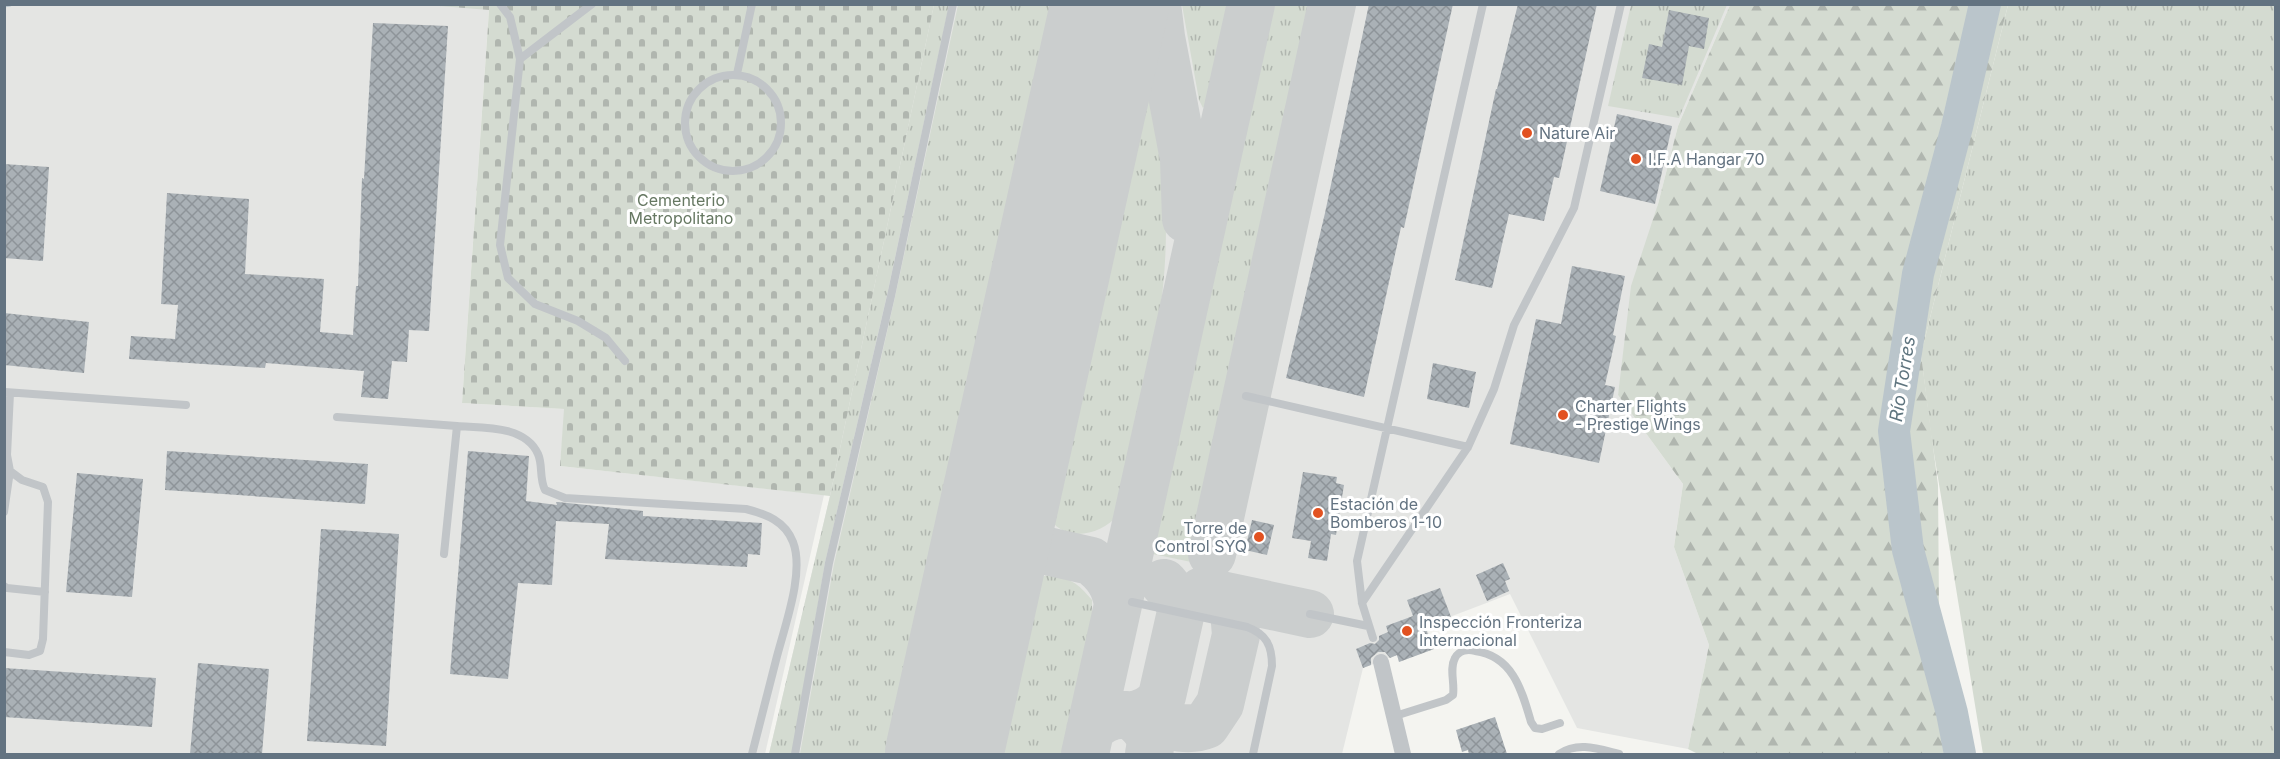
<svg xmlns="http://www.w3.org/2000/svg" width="2280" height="759" viewBox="0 0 2280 759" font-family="Inter,sans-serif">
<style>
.built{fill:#e4e5e3}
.grass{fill:url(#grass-tufts)}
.forest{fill:url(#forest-firs)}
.cemetery{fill:url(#cemetery-stones)}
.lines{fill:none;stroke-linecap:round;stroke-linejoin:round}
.stream{stroke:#bac5cb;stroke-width:5}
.river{stroke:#bac5cb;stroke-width:32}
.taxiway{stroke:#cbcece;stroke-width:48}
.runway{stroke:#cbcece;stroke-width:118}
.building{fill:url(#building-cross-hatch)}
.lane{stroke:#c1c5c8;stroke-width:8}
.street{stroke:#c1c5c8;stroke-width:16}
.poi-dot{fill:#e25221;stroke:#fff;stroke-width:2}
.labels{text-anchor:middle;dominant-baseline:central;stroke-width:6;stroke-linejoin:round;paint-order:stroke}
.poi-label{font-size:16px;fill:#637381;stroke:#fff;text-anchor:start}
.park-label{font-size:16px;fill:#667862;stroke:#fff}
.water-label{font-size:18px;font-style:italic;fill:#5f757f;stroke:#fff}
</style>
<defs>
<pattern id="grass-tufts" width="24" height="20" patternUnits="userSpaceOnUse" patternTransform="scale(1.5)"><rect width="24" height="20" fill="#d4dbd1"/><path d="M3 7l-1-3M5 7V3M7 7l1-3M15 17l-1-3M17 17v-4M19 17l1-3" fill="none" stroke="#b0b6af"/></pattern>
<pattern id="forest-firs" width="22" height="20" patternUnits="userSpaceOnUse" patternTransform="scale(1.5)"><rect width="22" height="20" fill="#d4dbd1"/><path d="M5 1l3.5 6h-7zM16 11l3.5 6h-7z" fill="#b0b6af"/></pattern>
<pattern id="cemetery-stones" width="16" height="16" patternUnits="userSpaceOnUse" patternTransform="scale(1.5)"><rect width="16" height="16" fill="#d4dbd1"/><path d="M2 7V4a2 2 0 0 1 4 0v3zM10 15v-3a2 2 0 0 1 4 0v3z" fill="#b0b6af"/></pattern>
<pattern id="building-cross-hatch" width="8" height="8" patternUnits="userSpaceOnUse" patternTransform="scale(1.5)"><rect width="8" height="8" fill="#aab1b6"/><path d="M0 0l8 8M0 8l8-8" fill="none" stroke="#8e9499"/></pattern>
</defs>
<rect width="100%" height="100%" fill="#f4f4f0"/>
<path class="built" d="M 427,4 L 489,9 L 462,403 L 565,409 L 560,466 L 824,495 L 765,754 L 5,754 L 4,5 Z
M 934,5 L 1730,5 L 1678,126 L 1658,204 L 1618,395 L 1683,484 L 1674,547 L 1709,645 L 1688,749 L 1577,728 L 1510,594 L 1426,626 L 1434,649 L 1399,662 L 1397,655 L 1363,668 L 1342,754 L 769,754 L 830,496 Z"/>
<path class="grass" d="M 934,5 L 949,5 L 887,295 L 825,563 L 792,754 L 769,754 L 830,496 Z
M 958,5 L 1074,5 L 906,754 L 800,754 L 834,564 L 895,297 Z
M 1182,5 L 1228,5 L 1205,105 L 1203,108 L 1199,100 Z
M 1271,5 L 1318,5 L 1196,563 L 1148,553 Z
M 1631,5 L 1727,5 L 1679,118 L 1608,106 Z
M 2008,5 L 2275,5 L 2275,753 L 1983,754 L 1931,435 L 1921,354 Z
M 1140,59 C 1152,81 1154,109 1157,134 C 1162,165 1166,197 1166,229 C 1166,326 1139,421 1118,515 C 1100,536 1061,545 1047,513 C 1044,505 1047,490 1047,480 Z
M 1047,575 C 1070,578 1077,582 1092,600 L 1092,620 L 1062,754 L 983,754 L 1018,599 L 1031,581 Z"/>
<path class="forest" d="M 1730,5 L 2008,5 L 1921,354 L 1938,485 L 1939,610 L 1970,754 L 1698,754 L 1688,749 L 1709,645 L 1674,547 L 1683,484 L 1618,395 L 1631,286 L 1658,204 L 1678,126 Z"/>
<path class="cemetery" d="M 427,5 L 934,5 L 830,496 L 560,466 L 564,409 L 462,403 L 489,10 Z"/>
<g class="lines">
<path class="stream" d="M 4,5 L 10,4"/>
<path class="river" d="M 1960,754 L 1952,713 L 1908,550 L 1894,431 L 1918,274 L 1957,127 L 1985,4"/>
<path class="taxiway" d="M 1157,4 L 1161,37 L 1184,159 L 1186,219
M 1104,33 C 1128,16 1140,15 1161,37
M 999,506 L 1010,531 L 1025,546 L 1091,561 C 1107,573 1115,585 1118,604
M 1212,554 L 1332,4
M 984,574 L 1002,554 L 1025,546
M 1202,591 L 1310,614
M 1090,730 C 1128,691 1165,741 1206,725 L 1220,704 L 1236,635 L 1234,611 L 1228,602 L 1219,595
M 1085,754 L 1251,4
M 1149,754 C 1153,735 1146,728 1132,716 C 1146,712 1155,708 1162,696 L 1181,612 L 1178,600 L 1164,583"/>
<path class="runway" d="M 944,754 L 1110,4"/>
</g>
<path class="building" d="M 1369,4 L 1453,4 L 1404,228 L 1401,227 L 1364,397 L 1286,378 L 1325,213 Z
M 1518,4 L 1597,4 L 1559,178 L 1554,177 L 1544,221 L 1509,214 L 1492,288 L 1455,280 L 1496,89 L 1497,89 Z
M 1669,10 L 1709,18 L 1704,49 L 1689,46 L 1682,85 L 1642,78 L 1649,44 L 1662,47 Z
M 373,23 L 448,26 L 429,331 L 409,330 L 407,362 L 392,361 L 388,399 L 361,397 L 364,371 L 266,363 L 265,368 L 129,359 L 131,336 L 175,339 L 178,305 L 161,304 L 167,193 L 249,199 L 245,274 L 324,279 L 320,332 L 353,335 L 356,286 L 358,286 L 362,178 L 364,179 Z
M 1617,114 L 1672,126 L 1655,204 L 1600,191 Z
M 4,164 L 49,167 L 43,261 L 4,258 Z
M 1572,266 L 1625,276 L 1613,335 L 1616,336 L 1605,385 L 1615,387 L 1599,463 L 1510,444 L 1536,319 L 1561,324 Z
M 4,313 L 89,322 L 84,373 L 4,365 Z
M 1433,363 L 1476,372 L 1469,408 L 1427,399 Z
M 167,451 L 368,464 L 365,504 L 165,490 Z
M 468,451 L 529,456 L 526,501 L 557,505 L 556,502 L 558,502 L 643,511 L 643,516 L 762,523 L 760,555 L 748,554 L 747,567 L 605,559 L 609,524 L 556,521 L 552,585 L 518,583 L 508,679 L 450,674 Z
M 1303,472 L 1337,477 L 1336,483 L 1344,485 L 1336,535 L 1331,534 L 1327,561 L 1308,558 L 1311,541 L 1292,538 Z
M 77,473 L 143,479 L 132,597 L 66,592 Z
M 1252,520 L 1274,525 L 1267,555 L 1245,550 Z
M 321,529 L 399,534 L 386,746 L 307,741 Z
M 1503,563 L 1510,579 L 1505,581 L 1509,591 L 1487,601 L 1476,575 Z
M 1440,588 L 1451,617 L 1425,627 L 1434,649 L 1399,662 L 1397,655 L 1390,658 L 1385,652 L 1378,652 L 1371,658 L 1371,665 L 1363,668 L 1356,649 L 1370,643 L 1375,644 L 1379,640 L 1379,636 L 1388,632 L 1386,626 L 1413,616 L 1407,600 Z
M 198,663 L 269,669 L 262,754 L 190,754 Z
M 4,668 L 156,678 L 152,727 L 4,717 Z
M 1495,717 L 1507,754 L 1469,754 L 1468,750 L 1462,752 L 1456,730 Z"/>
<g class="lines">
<path class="lane" d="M 500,4 L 510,17 L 520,59
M 592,4 L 520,59 L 500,245 L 508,278 L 535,304 L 578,321 L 606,338 L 625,361
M 737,74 L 752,4
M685 123a48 48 0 1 1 96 0a48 48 0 1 1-96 0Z
M 5,392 L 186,405
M 1246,396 L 1468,447
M 337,417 L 457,426 L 444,554
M 457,426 C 483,428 525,425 538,454 C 543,465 539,478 545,490 L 565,498 L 746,509 C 766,514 785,521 793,542 C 805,573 784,628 776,660 C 768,691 760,723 752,754
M 4,474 L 10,471 L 4,512
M 4,586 L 7,588 L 45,592
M 1132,602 L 1247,627 C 1266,634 1272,645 1272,666 L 1253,754
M 1362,603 L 1468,447 L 1494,389 L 1514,325 L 1574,208 L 1621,4
M 1310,614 L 1368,626
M 1373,638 L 1362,603 L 1357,561 L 1483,4
M 4,652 L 29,655 L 40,651 L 43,639 L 48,502 L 43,487 L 22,480 L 10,471 L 7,455 L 10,393
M 1395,716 L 1446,700 L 1453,695 C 1455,683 1449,669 1455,658 C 1459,650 1468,649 1475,651 C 1513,656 1522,691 1531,722 L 1535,728 L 1542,729 L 1560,723
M 795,754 L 829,563 L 891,296 L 953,4
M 1559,754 C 1578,741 1599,749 1619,754"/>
<path class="street" d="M 1381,662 L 1403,754"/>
</g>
<g class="poi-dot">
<circle cx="1527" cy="133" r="6"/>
<circle cx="1636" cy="159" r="6"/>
<circle cx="1563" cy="415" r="6"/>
<circle cx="1318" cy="513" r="6"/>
<circle cx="1259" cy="537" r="6"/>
<circle cx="1407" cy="631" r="6"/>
</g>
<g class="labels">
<g class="poi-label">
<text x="1539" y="133">Nature Air</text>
<text x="1648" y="159">I.F.A Hangar 70</text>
<text x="1575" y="406">Charter Flights<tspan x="1575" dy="18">- Prestige Wings</tspan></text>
<text x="1330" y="504">Estación de<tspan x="1330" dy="18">Bomberos 1-10</tspan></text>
<text x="1247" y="528" text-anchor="end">Torre de<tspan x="1247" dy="18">Control SYQ</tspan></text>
<text x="1419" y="622">Inspección Fronteriza<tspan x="1419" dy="18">Internacional</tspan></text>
</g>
<g class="park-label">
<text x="681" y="200">Cementerio<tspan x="681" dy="18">Metropolitano</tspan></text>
</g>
<g class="water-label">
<text transform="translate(1902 379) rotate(-81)">Río Torres</text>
</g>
</g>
<rect width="2280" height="759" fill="none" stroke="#637381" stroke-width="12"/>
</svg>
